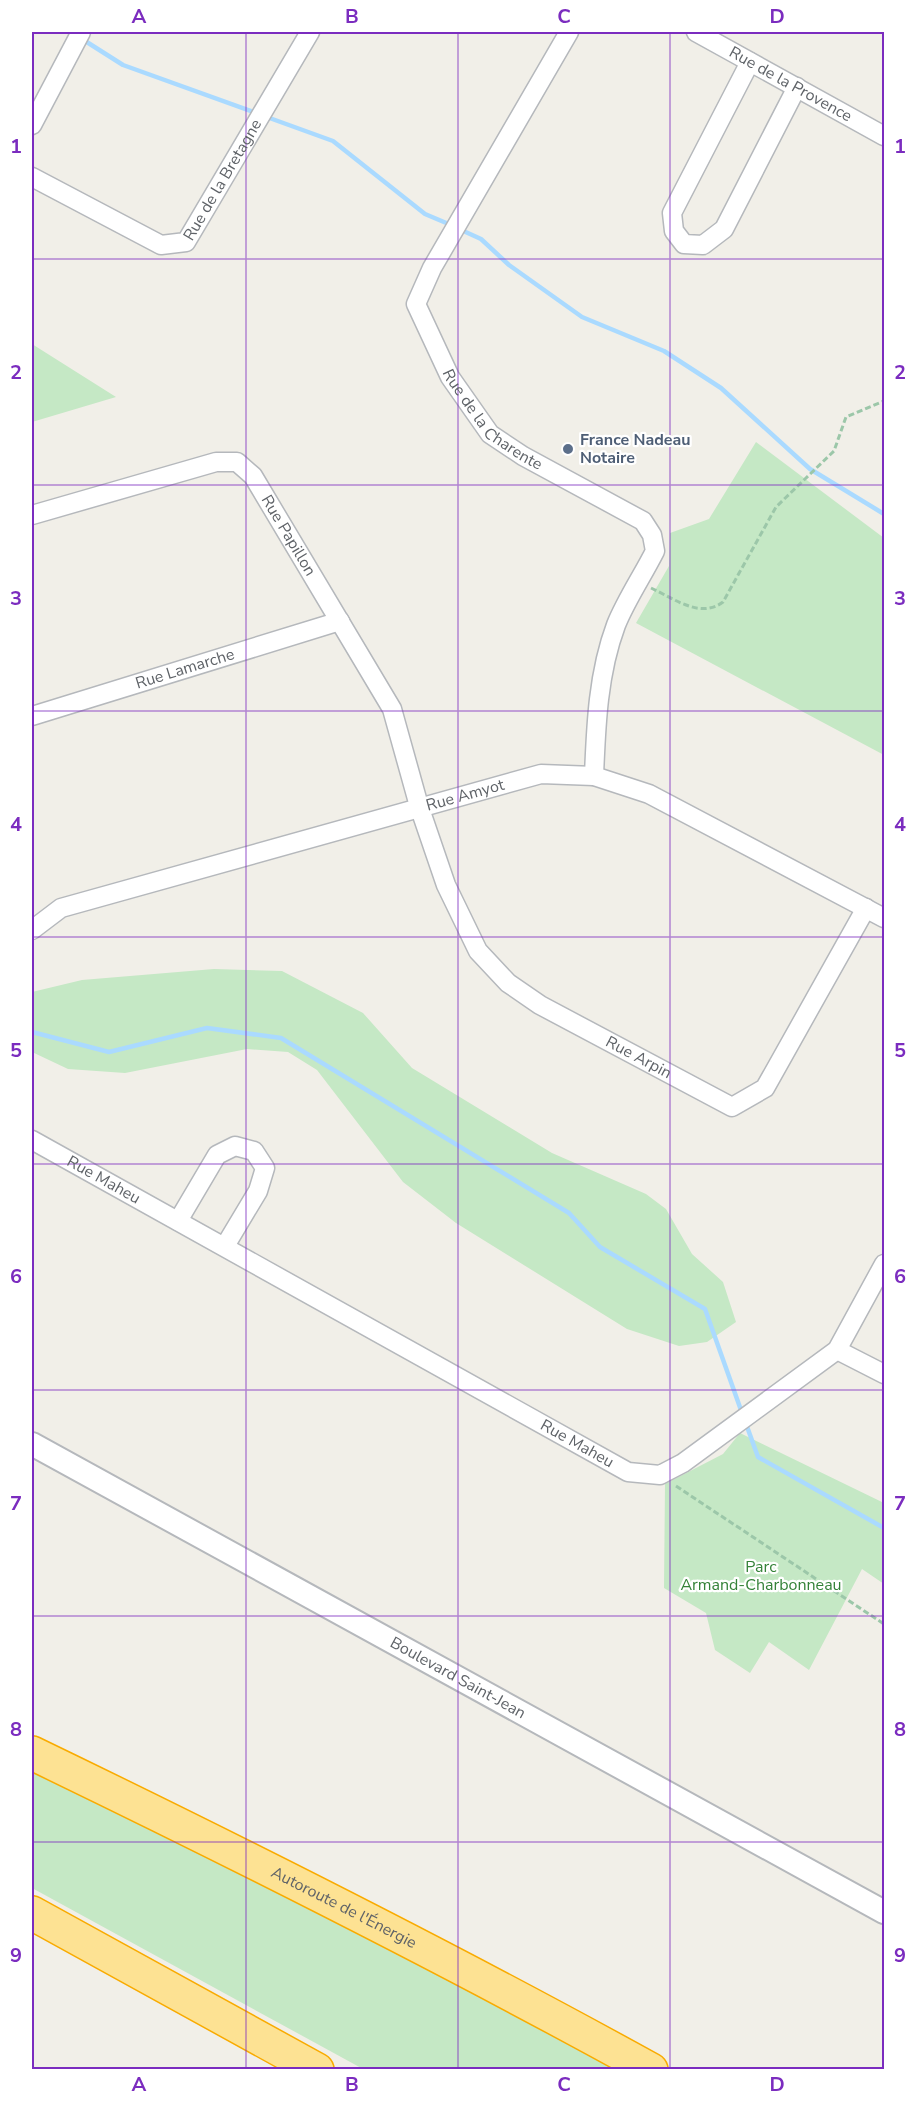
<svg xmlns="http://www.w3.org/2000/svg" width="916" height="2101" viewBox="0 0 916 2101" font-family="'Nunito Sans',sans-serif">
<style>
.green{fill:#c5e8c5}
.lines{fill:none;stroke-linecap:round;stroke-linejoin:round}
.stream{stroke:#aadaff;stroke-width:4.5}
.minor-casing{stroke:#b5b8bc;stroke-width:21}
.tertiary-casing{stroke:#b5b8bc;stroke-width:26}
.motorway-casing{stroke:#f9ab00;stroke-width:36}
.path{stroke:#9cc7a9;stroke-width:3;stroke-dasharray:6 3;stroke-linecap:butt}
.minor{stroke:#fff;stroke-width:18}
.tertiary{stroke:#fff;stroke-width:22}
.motorway{stroke:#fde293;stroke-width:33}
.grid{fill:none;stroke:#7b2cbf;stroke-width:1.5;stroke-opacity:0.55}
.service-dot{fill:#5c6f8a;stroke:#fff;stroke-width:2}
.labels{text-anchor:middle;dominant-baseline:central;stroke-width:4.5;stroke-linejoin:round;paint-order:stroke}
.street-label{font-size:16px;fill:#5f6368;stroke:#fff}
.service-label{font-size:16px;font-weight:bold;fill:#4e5e75;stroke:#fff;text-anchor:start}
.park-label{font-size:16px;fill:#348238;stroke:#fff}
.neatline{fill:none;stroke:#7b2cbf;stroke-width:2}
.grid-label{font-size:20px;text-anchor:middle;font-weight:bold;fill:#7b2cbf}
</style>
<rect width="100%" height="100%" fill="#f1efe8"/>
<path class="green" d="M 32,344 L 116,397 L 32,422 Z
M 756,442 L 884,538 L 884,755 L 636,623 L 669,566 L 670,533 L 709,519 Z
M 214,969 L 282,971 L 363,1013 L 412,1068 L 552,1153 L 646,1194 L 666,1209 L 692,1254 L 723,1282 L 736,1322 L 707,1342 L 679,1346 L 627,1329 L 456,1223 L 403,1182 L 317,1070 L 288,1052 L 247,1049 L 125,1073 L 68,1069 L 32,1052 L 32,992 L 82,980 Z
M 740,1433 L 884,1503 L 884,1584 L 862,1569 L 809,1670 L 769,1642 L 750,1673 L 715,1650 L 706,1613 L 664,1588 L 665,1484 L 723,1454 Z
M 32,1771 L 365,1932 L 619,2069 L 363,2069 L 32,1888 Z"/>
<g class="lines">
<path class="stream" d="M 82,39 L 123,65 L 256,113
M 264,116 L 333,141 L 425,214 L 451,225
M 459,229 L 481,239 L 509,265 L 582,317 L 664,351 L 721,388 L 810,469 L 884,514
M 32,1032 L 109,1052 L 207,1028 L 281,1038 L 569,1213 L 600,1247 L 705,1309 L 742,1413
M 745,1421 L 758,1457 L 884,1528"/>
<defs>
<g id="minor">
<path id="s1" d="M 569,32 L 432,268 L 416,304 L 450,377 L 490,434 L 523,456 L 643,521 L 652,535 L 655,551 C 643,575 626,600 616,625 C 598,673 596,725 594,776"/>
<path id="s2" d="M 696,32 L 884,136"/>
<path d="M 750,62 L 672,213 L 674,231 L 684,244 L 703,245 L 724,229 L 797,87"/>
<path d="M 32,125 L 81,32"/>
<path id="s3" d="M 32,177 L 161,245 L 186,242 L 310,32"/>
<path id="s4" d="M 32,515 L 216,462 L 237,462 L 253,476 L 392,709 L 419,806 L 446,885 L 478,951 L 508,983 L 540,1005 L 732,1107 L 765,1088 L 866,908"/>
<path id="s5" d="M 32,716 L 340,621"/>
<path id="s6" d="M 32,930 L 61,908 L 541,774 L 594,776 L 649,794 L 884,918"/>
<path id="s7" d="M 32,1140 L 628,1472 L 660,1475 L 683,1463 L 837,1350 L 884,1264"/>
<path d="M 178,1221 L 217,1155 L 235,1146 L 254,1151 L 265,1168 L 258,1191 L 225,1246"/>
<path d="M 837,1350 L 884,1374"/>
</g>
<g id="tertiary">
<path id="s8" d="M 32,1444 L 884,1912"/>
</g>
<g id="motorway">
<path id="s9" d="M 32,1753 C 241,1854 448,1958 651,2070"/>
<path d="M 32,1913 L 317,2070"/>
</g>
</defs>
<use href="#minor" class="minor-casing"/>
<use href="#tertiary" class="tertiary-casing"/>
<use href="#motorway" class="motorway-casing"/>
<path class="path" d="M 651,588 C 675,599 700,619 723,602 L 776,507 L 834,451 L 846,417 L 884,401
M 676,1486 L 884,1624"/>
<use href="#minor" class="minor"/>
<use href="#tertiary" class="tertiary"/>
<use href="#motorway" class="motorway"/>
</g>
<path class="grid" d="M 246,32 L 246,2070M 458,32 L 458,2070M 670,32 L 670,2070M 32,259 L 884,259M 32,485 L 884,485M 32,711 L 884,711M 32,937 L 884,937M 32,1164 L 884,1164M 32,1390 L 884,1390M 32,1616 L 884,1616M 32,1842 L 884,1842"/>
<circle class="service-dot" cx="568" cy="449" r="6"/>
<g class="labels">
<g class="street-label">
<text stroke="none"><textPath href="#s2" startOffset="108">Rue de la Provence</textPath></text>
<text stroke="none"><textPath href="#s3" startOffset="243">Rue de la Bretagne</textPath></text>
<text stroke="none"><textPath href="#s1" startOffset="454">Rue de la Charente</textPath></text>
<text stroke="none"><textPath href="#s4" startOffset="303">Rue Papillon</textPath></text>
<text stroke="none"><textPath href="#s5" startOffset="160">Rue Lamarche</textPath></text>
<text stroke="none"><textPath href="#s6" startOffset="456">Rue Amyot</textPath></text>
<text stroke="none"><textPath href="#s4" startOffset="957">Rue Arpin</textPath></text>
<text stroke="none"><textPath href="#s7" startOffset="82">Rue Maheu</textPath></text>
<text stroke="none"><textPath href="#s7" startOffset="624">Rue Maheu</textPath></text>
<text stroke="none"><textPath href="#s8" startOffset="486">Boulevard Saint-Jean</textPath></text>
<text stroke="none"><textPath href="#s9" startOffset="348">Autoroute de l'Énergie</textPath></text>
</g>
<g class="service-label">
<text x="580" y="440">France Nadeau<tspan x="580" dy="18">Notaire</tspan></text>
</g>
<g class="park-label">
<text x="761" y="1567">Parc<tspan x="761" dy="18">Armand-Charbonneau</tspan></text>
</g>
</g>
<rect width="916" height="2101" fill="none" stroke="#ffffff" stroke-width="66"/>
<rect x="33" y="33" width="850" height="2035" class="neatline"/>
<g class="grid-label">
<text x="139" y="23">A</text>
<text x="352" y="23">B</text>
<text x="564" y="23">C</text>
<text x="777" y="23">D</text>
<text x="16" y="153">1</text>
<text x="900" y="153">1</text>
<text x="16" y="379">2</text>
<text x="900" y="379">2</text>
<text x="16" y="605">3</text>
<text x="900" y="605">3</text>
<text x="16" y="831">4</text>
<text x="900" y="831">4</text>
<text x="16" y="1057">5</text>
<text x="900" y="1057">5</text>
<text x="16" y="1283">6</text>
<text x="900" y="1283">6</text>
<text x="16" y="1510">7</text>
<text x="900" y="1510">7</text>
<text x="16" y="1736">8</text>
<text x="900" y="1736">8</text>
<text x="16" y="1962">9</text>
<text x="900" y="1962">9</text>
<text x="139" y="2091">A</text>
<text x="352" y="2091">B</text>
<text x="564" y="2091">C</text>
<text x="777" y="2091">D</text>
</g>
</svg>
